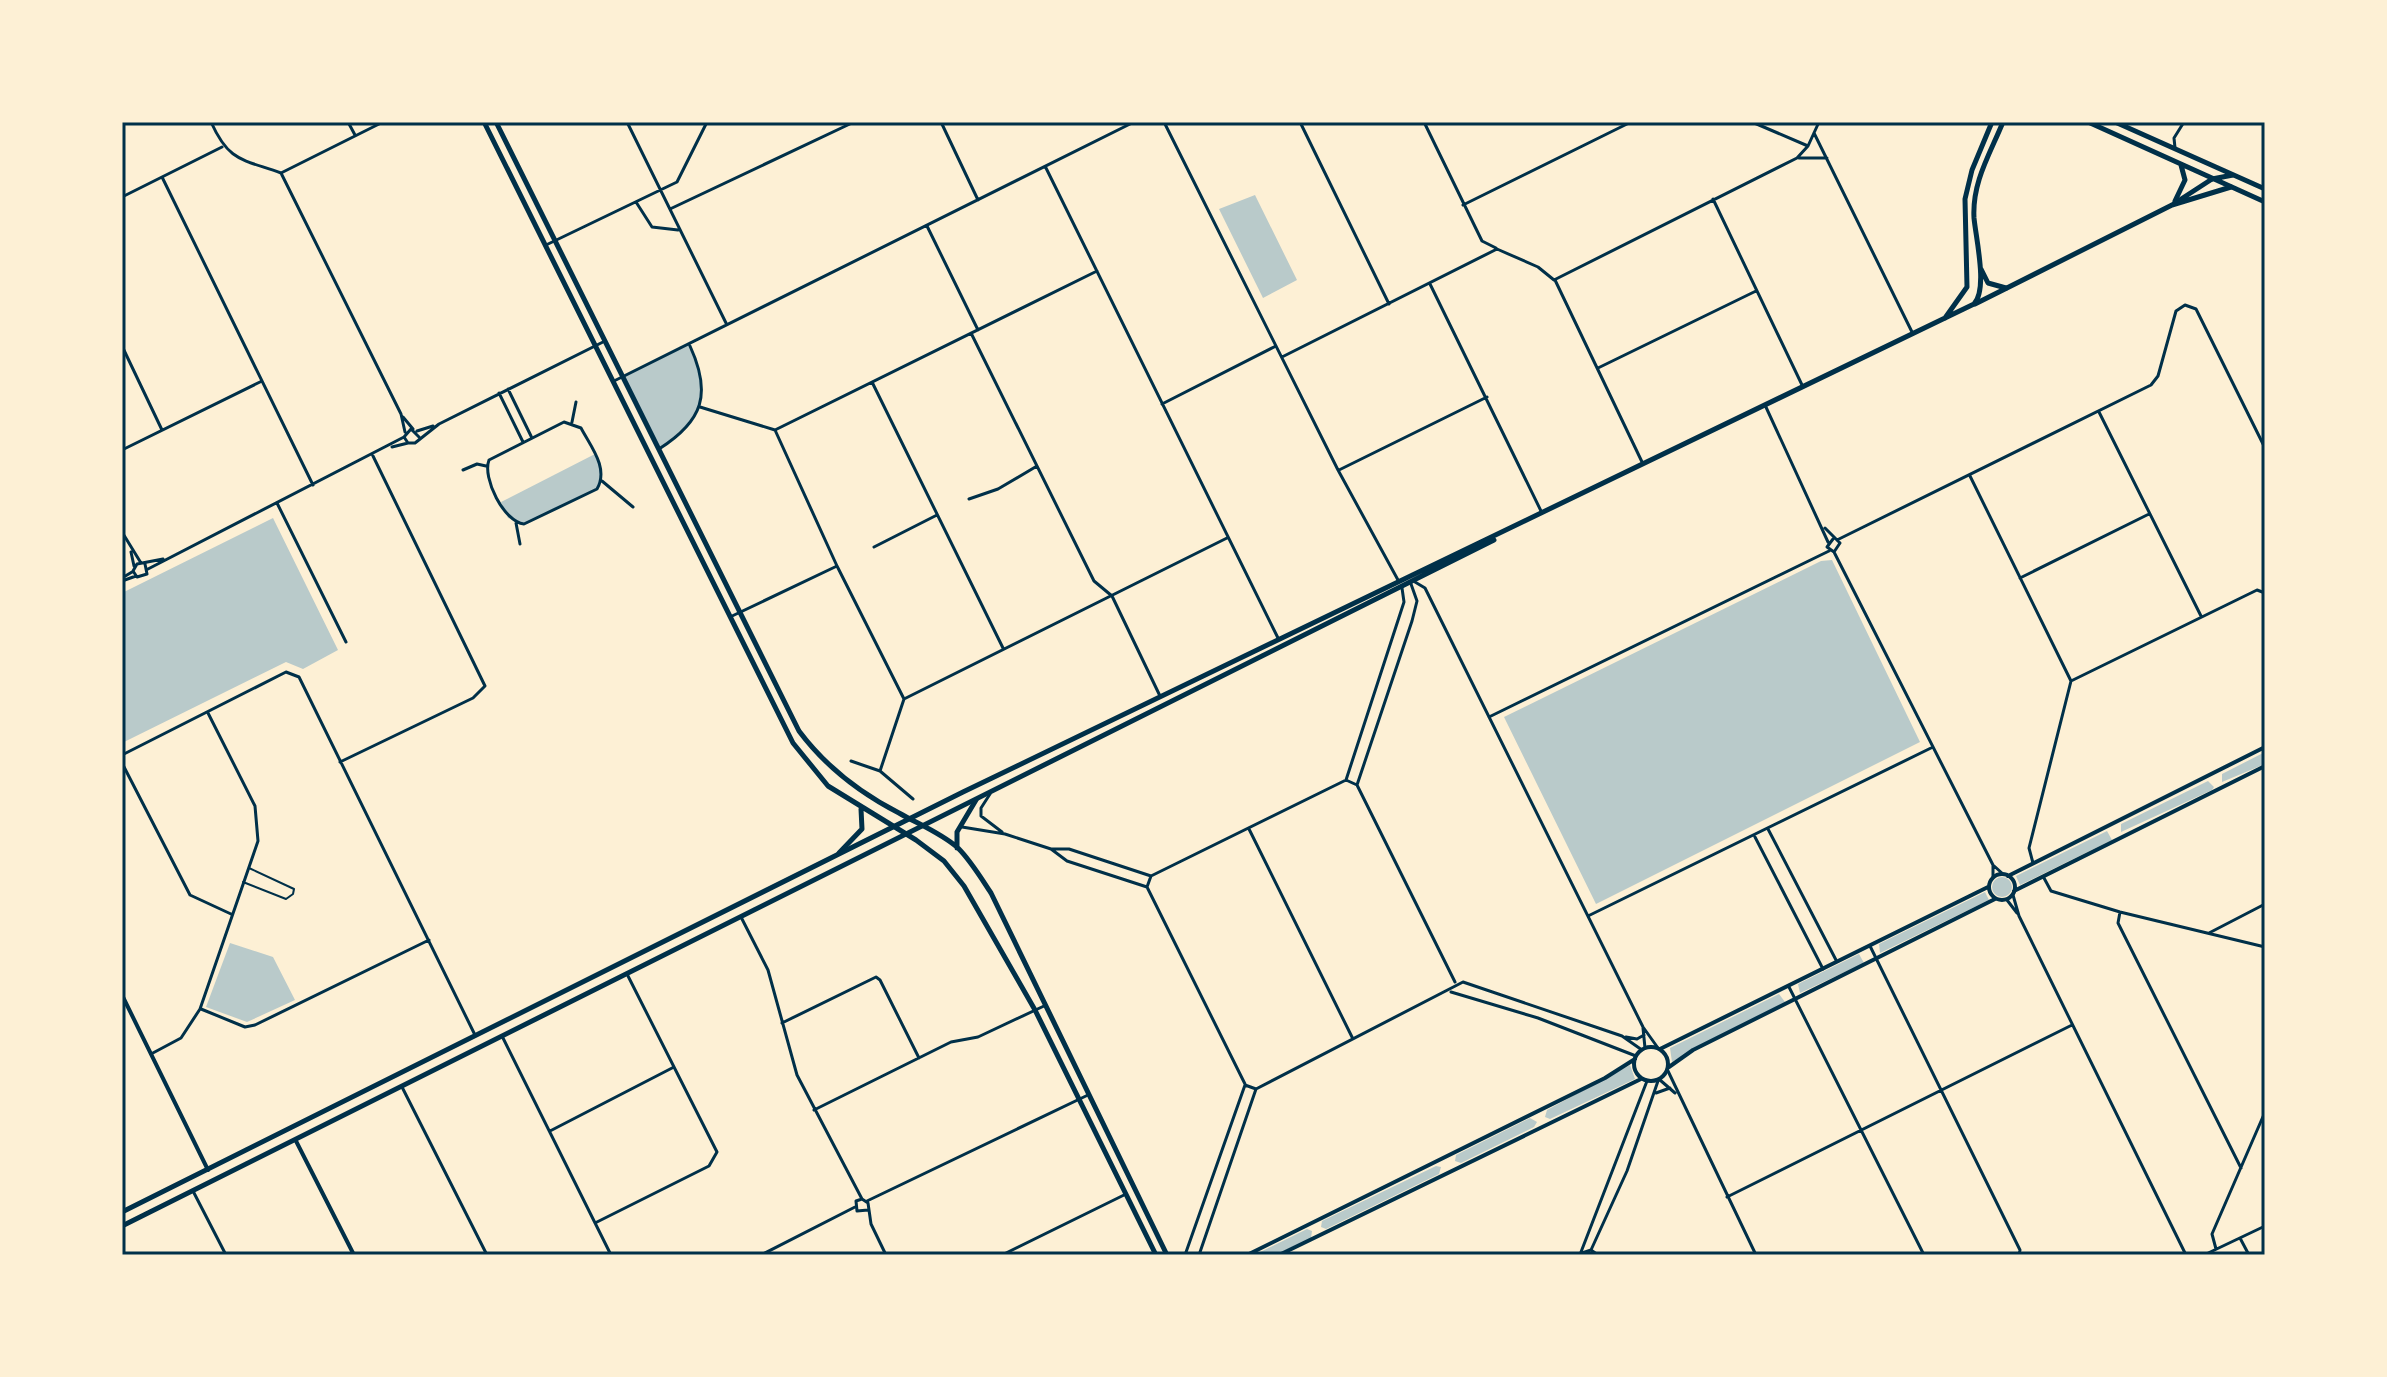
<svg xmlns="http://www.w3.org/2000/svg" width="2387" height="1377" viewBox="0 0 2387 1377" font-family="'Space Grotesk',sans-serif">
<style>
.green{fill:#b9caca}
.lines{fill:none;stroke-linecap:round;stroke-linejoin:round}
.service{stroke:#003049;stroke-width:2}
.minor{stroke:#003049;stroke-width:3}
.tertiary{stroke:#003049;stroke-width:4}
.secondary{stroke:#003049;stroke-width:5}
.trunk{stroke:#003049;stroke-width:5}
.neatline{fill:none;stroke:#003049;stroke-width:3}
</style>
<rect width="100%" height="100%" fill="#fdf0d5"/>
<path class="green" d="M 1255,195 L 1297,280 L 1263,298 L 1219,209 Z
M 689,345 C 714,397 701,416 659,449 L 623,376 Z
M 595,454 C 601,467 605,475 597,489 L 524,524 L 508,518 L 501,502 Z
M 273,518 L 338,650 L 303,669 L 286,662 L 122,743 L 122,593 Z
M 1832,560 L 1920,742 L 1596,904 L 1504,717 L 1821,561 Z
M 2265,752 L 2265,764 L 2222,782 L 2222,774 Z
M 2208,781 L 2214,787 L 2212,790 L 2121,832 L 2121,824 Z
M 2107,831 L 2112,840 L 2020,885 L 2016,876 Z
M1992 887a10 10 0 1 1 20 0a10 10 0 1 1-20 0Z
M 1985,892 L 1989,900 L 1880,953 L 1879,944 Z
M 230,943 L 273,957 L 295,1000 L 247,1022 L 206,1007 Z
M 1859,954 L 1864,963 L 1800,993 L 1798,984 Z
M 1779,994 L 1785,1002 L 1672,1062 L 1670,1048 Z
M 1630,1065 L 1635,1079 L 1550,1119 L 1545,1117 L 1547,1110 Z
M 1530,1118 L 1537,1122 L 1534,1127 L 1461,1163 L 1455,1161 L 1456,1155 Z
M 1436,1166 L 1441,1167 L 1439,1174 L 1326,1229 L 1321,1227 L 1322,1221 Z
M 1307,1229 L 1312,1231 L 1311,1238 L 1275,1255 L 1254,1255 Z"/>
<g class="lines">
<path class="service" d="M 243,882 L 286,899 L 293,894 L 294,889 L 249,868"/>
<path class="minor" d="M 211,122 C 229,162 242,159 281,173 L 383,122
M 348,122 L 355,135
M 627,122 L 726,323
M 941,122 L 978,200
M 1164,122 L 1338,470 L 1398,580
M 1300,122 L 1389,304
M 1424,122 L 1482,241 L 1496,248
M 1752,122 L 1808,146
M 1814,133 L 1913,334
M 2175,148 L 2174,138 L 2184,122
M 1799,158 L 1827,158
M 1046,168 L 1278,638
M 281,173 L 401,414 L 405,432
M 162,177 L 313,485
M 122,197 L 222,147
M 1713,199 L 1803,387
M 636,202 L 652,227 L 678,230
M 1463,205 L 1631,122
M 670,209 L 854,122
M 927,226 L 978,330
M 546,245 L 677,182 L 707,122
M 1555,280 L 1643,464
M 1430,284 L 1542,513
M 971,333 L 1094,581 L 1112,596 L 1160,696
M 122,346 L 162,430
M 1282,357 L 1497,249 L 1538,267 L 1554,280 L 1797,158 L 1808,146 L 1819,122
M 1598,368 L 1756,291
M 614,381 L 1134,122
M 872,382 L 1003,648
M 508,389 L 531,436
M 499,393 L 523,442
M 1162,404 L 1276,346
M 1765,405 L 1828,542
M 700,407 L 775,430 L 837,566 L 904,699 L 880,771
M 2099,412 L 2201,616
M 403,417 L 413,429
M 564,422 L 581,428 C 591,447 609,468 597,489 L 524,524 C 504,522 482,478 489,460 Z
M 572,422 L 576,402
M 775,430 L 1097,271
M 417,431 L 433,426
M 419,437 L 411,429 L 404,437 L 408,443 L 415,443 L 439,424 L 605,341
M 392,447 L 408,443
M 659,449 C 703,421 712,394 690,346
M 122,450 L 262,381
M 463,470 L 477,464 L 486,466
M 1339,470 L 1487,397
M 1970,476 L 2071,681
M 602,481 L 633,507
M 969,499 L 998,489 L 1037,466
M 277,503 L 346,642
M 516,523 L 520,544
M 1825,528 L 1840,543 L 1834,552 L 1827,547 L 1833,539
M 122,532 L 141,563
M 1837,540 L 2151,385 L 2158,376 L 2176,311 L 2185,305 L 2196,309 L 2265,448
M 874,547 L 937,515
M 131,552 L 134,566
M 1834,552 L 1993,865 L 2003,874
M 145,564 L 147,574 L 137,577 L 133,571 L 137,564 L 163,559
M 148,569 L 404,437
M 122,578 L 132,572
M 2020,578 L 2149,514
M 122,581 L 136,576
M 1415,582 L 1425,588 L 1643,1027 L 1658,1048
M 730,617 L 837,566
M 904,699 L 1227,538
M 1489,717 L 1829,551
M 122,755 L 286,672 L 299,677 L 475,1035
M 851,761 L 880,771 L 913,799
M 340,762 L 473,698 L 485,686 L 373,456
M 122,763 L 190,895 L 231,914
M 1346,780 L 1357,785 L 1455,982
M 1357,785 L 1412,621 L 1417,601 L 1411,584
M 990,794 L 981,808 L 981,816 L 1002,832
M 962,827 L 1005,834 L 1051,849 L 1067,861 L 1147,887
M 1249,829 L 1352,1037
M 1768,829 L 1836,960
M 1755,837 L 1823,969
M 1051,849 L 1069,849 L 1151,876 L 1346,780 L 1404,602 L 1402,588
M 2033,863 L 2029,848 L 2071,681 L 2257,590 L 2265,593
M 1993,865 L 1993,877
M 1151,876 L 1147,887 L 1245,1084
M 2044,878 L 2051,891 L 2120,912 L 2265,947
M 2013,895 L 2019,916 L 2186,1255
M 2007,900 L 2017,913
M 2120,912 L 2118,923 L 2241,1168
M 1588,916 L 1933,747
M 742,919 L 768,970 L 797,1075 L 862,1199
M 2209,933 L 2265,904
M 1870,946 L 2020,1250 L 2019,1255
M 1789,987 L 1924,1255
M 1451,992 L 1538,1018 L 1636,1056
M 201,1009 L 245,1027 L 255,1025 L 429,940
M 782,1023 L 876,977 L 880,980 L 919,1058
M 1643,1028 L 1645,1048
M 1626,1037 L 1637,1039 L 1644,1035
M 503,1038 L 611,1255
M 151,1054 L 181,1038 L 200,1009 L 258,841 L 255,806 L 208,713
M 1668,1071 L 1756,1255
M 1660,1080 L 1675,1093
M 1245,1085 L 1256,1089 L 1463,982 L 1622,1036 L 1642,1050
M 402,1087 L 487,1255
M 1656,1093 L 1670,1088
M 814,1110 L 951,1042 L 978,1037 L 1044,1006
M 550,1131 L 674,1067
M 193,1191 L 226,1255
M 1727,1197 L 2072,1025
M 867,1201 L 1088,1095
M 868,1210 L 857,1211 L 856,1201 L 862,1199 L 868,1203 L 871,1224 L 886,1255
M 595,1223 L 709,1166 L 717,1152 L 628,976
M 2240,1238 L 2249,1255
M 2216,1249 L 2212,1234 L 2265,1112
M 1591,1250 L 1627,1171 L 1658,1081
M 1591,1250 L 1598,1255
M 1581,1252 L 1647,1081
M 761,1255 L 855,1207
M 1002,1255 L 1124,1195
M 1185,1255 L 1245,1085
M 1199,1255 L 1256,1089
M 1576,1255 L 1591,1250
M 2204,1255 L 2265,1226"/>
<path class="tertiary" d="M1989 887a13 13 0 1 1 26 0a13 13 0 1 1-26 0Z
M 2008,876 L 2265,747
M 2014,891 L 2265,766
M 122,995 L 208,1170
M1634 1064a17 17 0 1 1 34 0a17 17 0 1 1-34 0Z
M 1660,1049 L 1988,887
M 1669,1067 L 1693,1050 L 1995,899
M 296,1141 L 354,1255
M 1247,1255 L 1605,1078 L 1635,1059
M 1279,1255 L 1641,1079"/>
<path class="secondary" d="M 484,122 L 793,743 L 828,786 L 916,840 L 944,861 L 964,886 L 1035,1010 L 1156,1255
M 496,122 L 799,731 C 826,767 858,792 899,813 C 918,824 941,833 958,848 C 971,861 981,878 991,893 L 1167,1255
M 2172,205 L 2231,187
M 1975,304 L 2172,205 L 2212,179
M 957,848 L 957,832 L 976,800
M 839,853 L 862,829 L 861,809"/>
<path class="trunk" d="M 2088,122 L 2265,202
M 2115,122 L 2265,189
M 2212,179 L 2233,175
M 2175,201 L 2185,180 L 2181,165
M 1981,269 L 1988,283 L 2006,288
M 1945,318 L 1967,287 L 1965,199 L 1972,170 L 1992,122
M 122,1212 L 963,792 L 1974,304 C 1988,289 1976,239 1974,218 C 1972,182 1990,154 2003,122
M 122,1226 L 1494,540"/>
</g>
<rect width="2387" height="1377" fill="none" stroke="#fdf0d5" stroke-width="248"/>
<rect x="124" y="124" width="2139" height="1129" class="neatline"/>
</svg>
